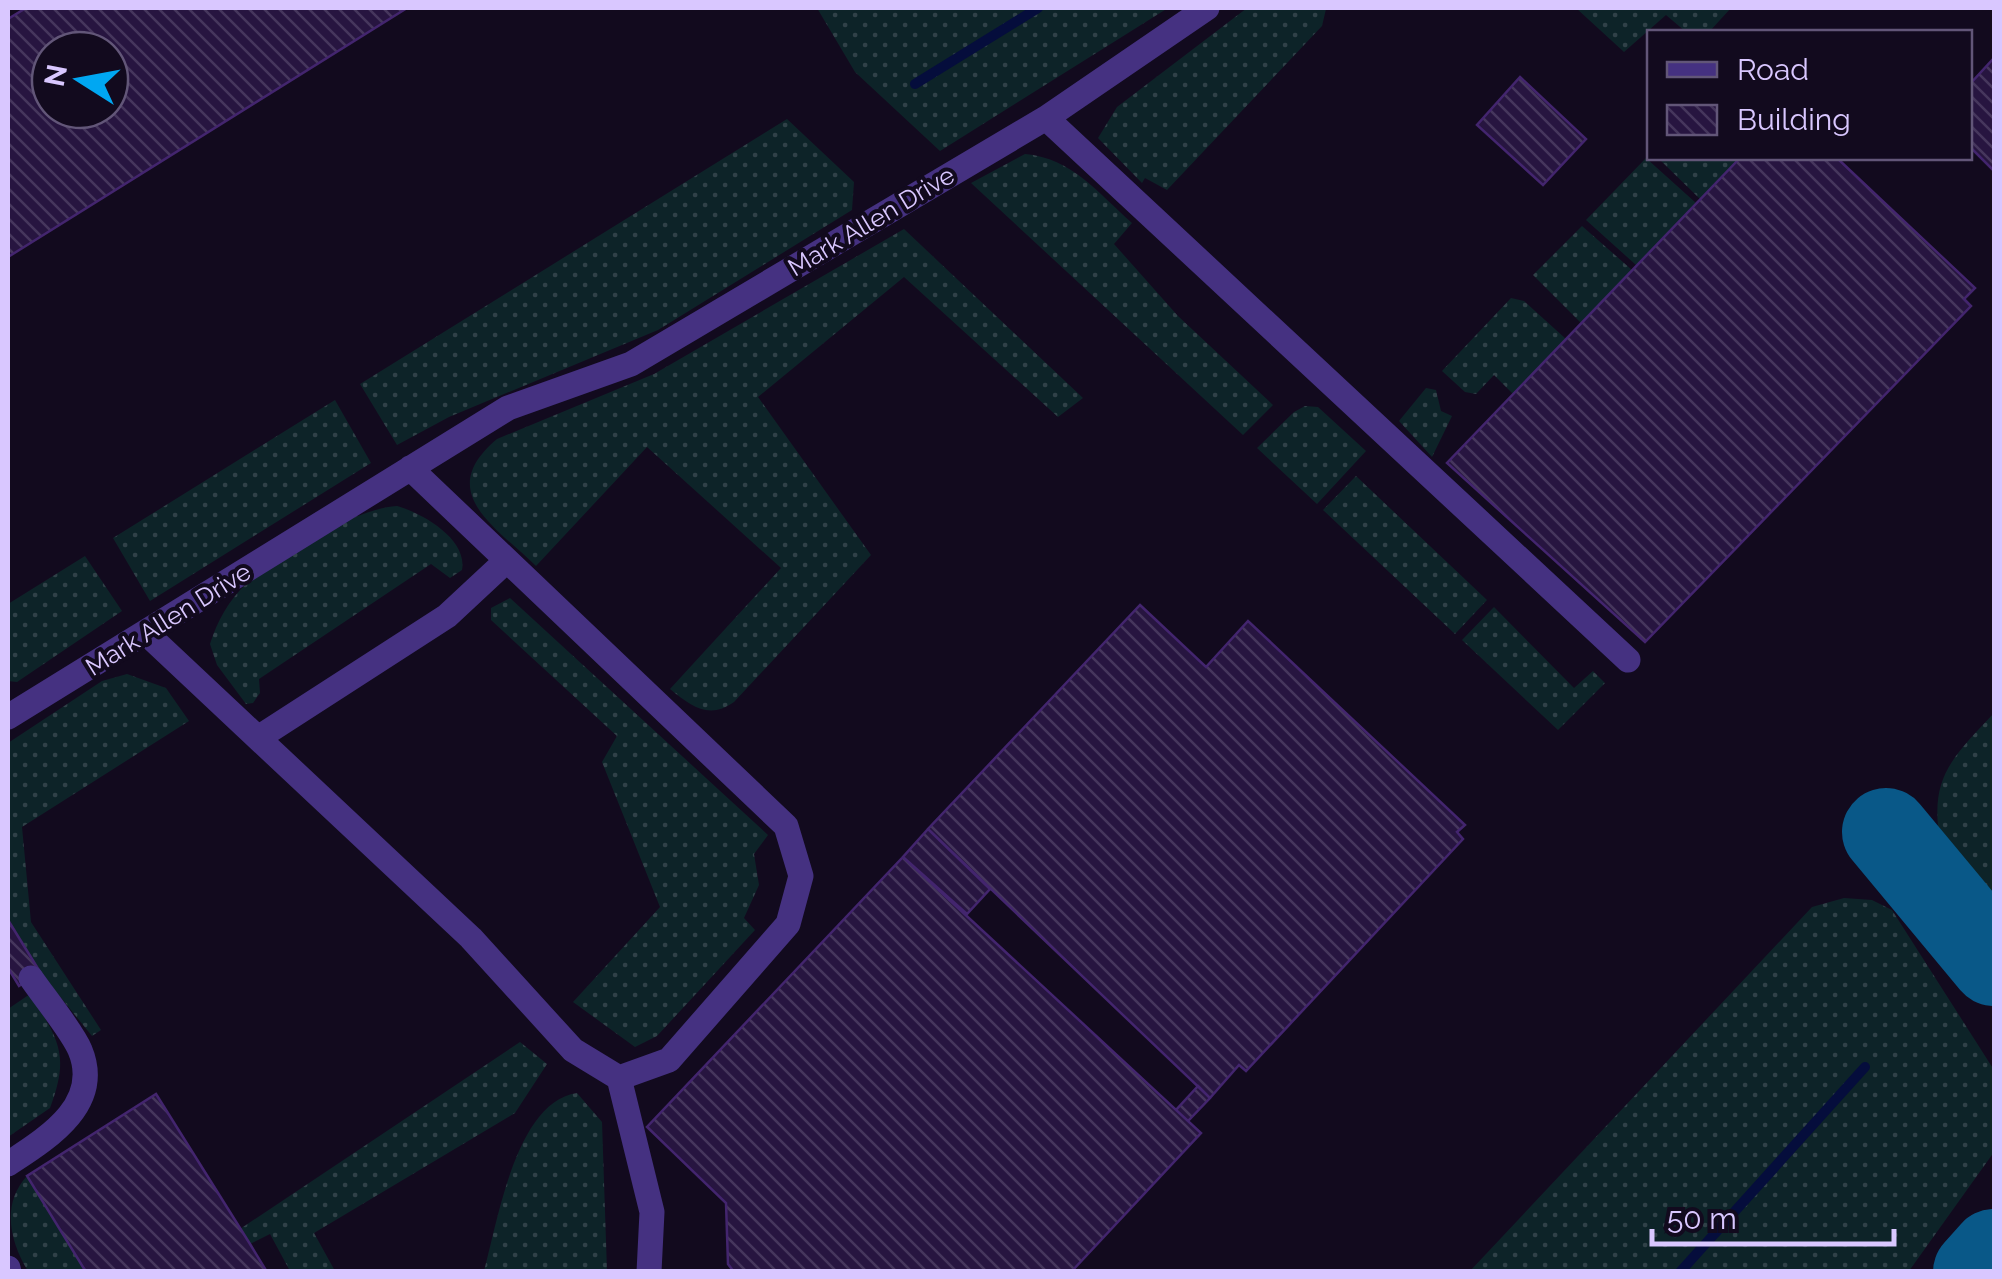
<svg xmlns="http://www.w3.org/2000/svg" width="2002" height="1279" viewBox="0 0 2002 1279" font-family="Raleway,sans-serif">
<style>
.grass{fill:url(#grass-dots)}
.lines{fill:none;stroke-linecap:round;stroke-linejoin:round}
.stream{stroke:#050d3c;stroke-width:10}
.taxiway{stroke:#095888;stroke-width:88}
.building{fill:url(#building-back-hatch);stroke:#43256e;stroke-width:2.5;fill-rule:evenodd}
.minor{stroke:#453181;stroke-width:25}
.labels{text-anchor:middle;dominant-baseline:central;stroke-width:8;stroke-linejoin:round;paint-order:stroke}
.street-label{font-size:25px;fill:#d9c7ff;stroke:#120a1e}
</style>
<defs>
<pattern id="grass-dots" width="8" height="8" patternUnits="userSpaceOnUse" patternTransform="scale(2.5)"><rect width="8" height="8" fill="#0d2328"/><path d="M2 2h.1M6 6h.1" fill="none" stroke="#304148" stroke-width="1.8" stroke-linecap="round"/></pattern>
<pattern id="building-back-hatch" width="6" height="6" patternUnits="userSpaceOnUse" patternTransform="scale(2.5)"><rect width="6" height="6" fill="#271540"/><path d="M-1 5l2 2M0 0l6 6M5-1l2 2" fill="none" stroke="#46365d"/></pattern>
</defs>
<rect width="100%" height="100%" fill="#120a1e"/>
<path class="grass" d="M 817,8 L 1168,8 L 940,151 L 855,72 Z
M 1247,8 L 1326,9 L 1322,26 L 1167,190 L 1145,178 L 1142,183 L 1098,138 L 1117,107 Z
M 1576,8 L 1731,8 L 1709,32 L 1686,32 L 1666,15 L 1624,52 Z
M 787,119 L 854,182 L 852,210 L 658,330 L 449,417 L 397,445 L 360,384 Z
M 1025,154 C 1072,158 1098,193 1132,223 L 1114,244 L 1178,316 L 1273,405 L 1243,435 L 971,183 Z
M 1646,158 L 1696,203 L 1636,265 L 1586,220 Z
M 1658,158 L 1740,158 L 1700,199 Z
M 1582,226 L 1632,270 L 1581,323 L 1533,275 Z
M 904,229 L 1083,398 L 1058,417 L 904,277 L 758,397 L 871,555 L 734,702 C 709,720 691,706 670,689 L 781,568 L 647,447 L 536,566 C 495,526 434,492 497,439 L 654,374 Z
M 1511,298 L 1524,301 L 1566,339 L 1513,394 L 1494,375 L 1476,394 L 1465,392 L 1442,371 Z
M 1426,388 L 1436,390 L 1441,411 L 1452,416 L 1432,457 L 1399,421 Z
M 335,400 L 371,463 L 150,601 L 113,538 Z
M 1305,406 L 1318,407 L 1366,451 L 1317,504 L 1257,448 L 1294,412 Z
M 1356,476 L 1487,600 L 1455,634 L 1323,510 Z
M 397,506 C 422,513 468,539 462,570 L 450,578 L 431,564 L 259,679 L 260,693 L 253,703 L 246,704 L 217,665 L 210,644 C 217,621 229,600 246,584 C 277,555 356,508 397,506 Z
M 85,556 L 122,611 L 17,682 L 8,681 L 8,604 Z
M 510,598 L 768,835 L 754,854 L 759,885 L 744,918 L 755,930 L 657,1036 L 635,1047 L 573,1002 L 660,907 L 602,762 L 617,736 L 491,620 L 491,608 Z
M 1494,607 L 1574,688 L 1593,671 L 1605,683 L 1558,730 L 1462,640 Z
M 127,674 L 166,688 L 189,721 L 22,827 L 31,922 L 101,1030 L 92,1036 L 40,972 L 8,920 L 8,743 L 102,681 Z
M 1994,713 L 1994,907 C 1984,894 1942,853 1940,840 C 1929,777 1953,757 1994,713 Z
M 1844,898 L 1872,900 L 1892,910 L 1994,1070 L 1994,1152 L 1909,1271 L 1470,1271 L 1812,907 Z
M 30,994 C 59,1040 70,1055 50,1108 L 8,1137 L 8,1009 Z
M 520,1042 L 547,1064 L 515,1113 L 314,1233 L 335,1271 L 290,1271 L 270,1234 L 250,1244 L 240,1229 Z
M 577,1093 L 602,1122 L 607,1271 L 484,1271 C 498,1220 516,1102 577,1093 Z
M 27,1176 L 86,1271 L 28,1271 C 10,1242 1,1204 27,1176 Z"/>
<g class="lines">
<path class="stream" d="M 915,84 L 1038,8
M 1680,1272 L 1865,1067"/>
<path class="taxiway" d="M 1886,832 L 1994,962
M 1977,1272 L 1994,1253"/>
</g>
<path class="building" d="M 26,8 L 407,8 L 8,257 L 8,19 ZM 50,50 L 110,50 L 110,110 L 50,110 Z
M 1994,58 L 1994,171 L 1970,147 L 1970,84 Z
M 1520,77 L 1586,139 L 1543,185 L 1477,125 Z
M 1740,158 L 1837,158 L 1975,288 L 1964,299 L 1971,306 L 1645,642 L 1447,463 Z
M 1140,605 L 1206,667 L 1248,621 L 1465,825 L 1457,832 L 1463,839 L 1246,1071 L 1239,1065 L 1210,1098 L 928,829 Z
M 928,829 L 990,889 L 967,914 L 903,857 Z
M 903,857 L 1201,1133 L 1071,1272 L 734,1272 L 728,1264 L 726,1203 L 647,1127 Z
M 8,920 L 40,972 L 19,986 L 8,968 Z
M 1198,1086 L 1210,1098 L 1188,1121 L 1176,1110 Z
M 156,1094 L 250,1244 L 267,1272 L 86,1272 L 27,1176 Z"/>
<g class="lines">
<path class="minor" d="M 1046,118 L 1207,8
M 147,634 L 471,938 L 573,1050 L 619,1078 L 669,1060 L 788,924 L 801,876 L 786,826 L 410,468
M 8,717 L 508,408 L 631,364 L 1046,118 L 1628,660
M 258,738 L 447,616 L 505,562
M 619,1078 L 652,1212 L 649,1272
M 8,1164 C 46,1139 103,1105 80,1050 C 72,1031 44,997 31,978
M 8,1268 L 9,1272"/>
</g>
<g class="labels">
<g class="street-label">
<text transform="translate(871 221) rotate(-31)">Mark Allen Drive</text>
<text transform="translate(168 619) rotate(-32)">Mark Allen Drive</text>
</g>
</g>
<rect width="2002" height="1279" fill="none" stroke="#d9c7ff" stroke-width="20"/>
<rect x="1647" y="30" width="325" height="130" fill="#120a1e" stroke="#625678" stroke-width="2.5"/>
<rect x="1667" y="62" width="50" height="15" fill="#453181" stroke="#625678" stroke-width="2.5"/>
<text x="1737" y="80" font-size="30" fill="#d9c7ff">Road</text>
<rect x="1667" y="105" width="50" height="30" fill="url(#building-back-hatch)" stroke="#625678" stroke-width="2.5"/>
<text x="1737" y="130" font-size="30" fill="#d9c7ff">Building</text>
<g transform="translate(80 80) rotate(281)"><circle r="48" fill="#120a1e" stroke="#625678" stroke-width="2.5"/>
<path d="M0-8L18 38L0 25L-18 38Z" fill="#00a7f2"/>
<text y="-15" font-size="28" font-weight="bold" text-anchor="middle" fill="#d9c7ff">N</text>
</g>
<path d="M1652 1229v15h242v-15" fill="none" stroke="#d9c7ff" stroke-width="5"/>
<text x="1667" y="1229" font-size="30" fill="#d9c7ff" stroke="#120a1e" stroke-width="8" paint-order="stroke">50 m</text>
</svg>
